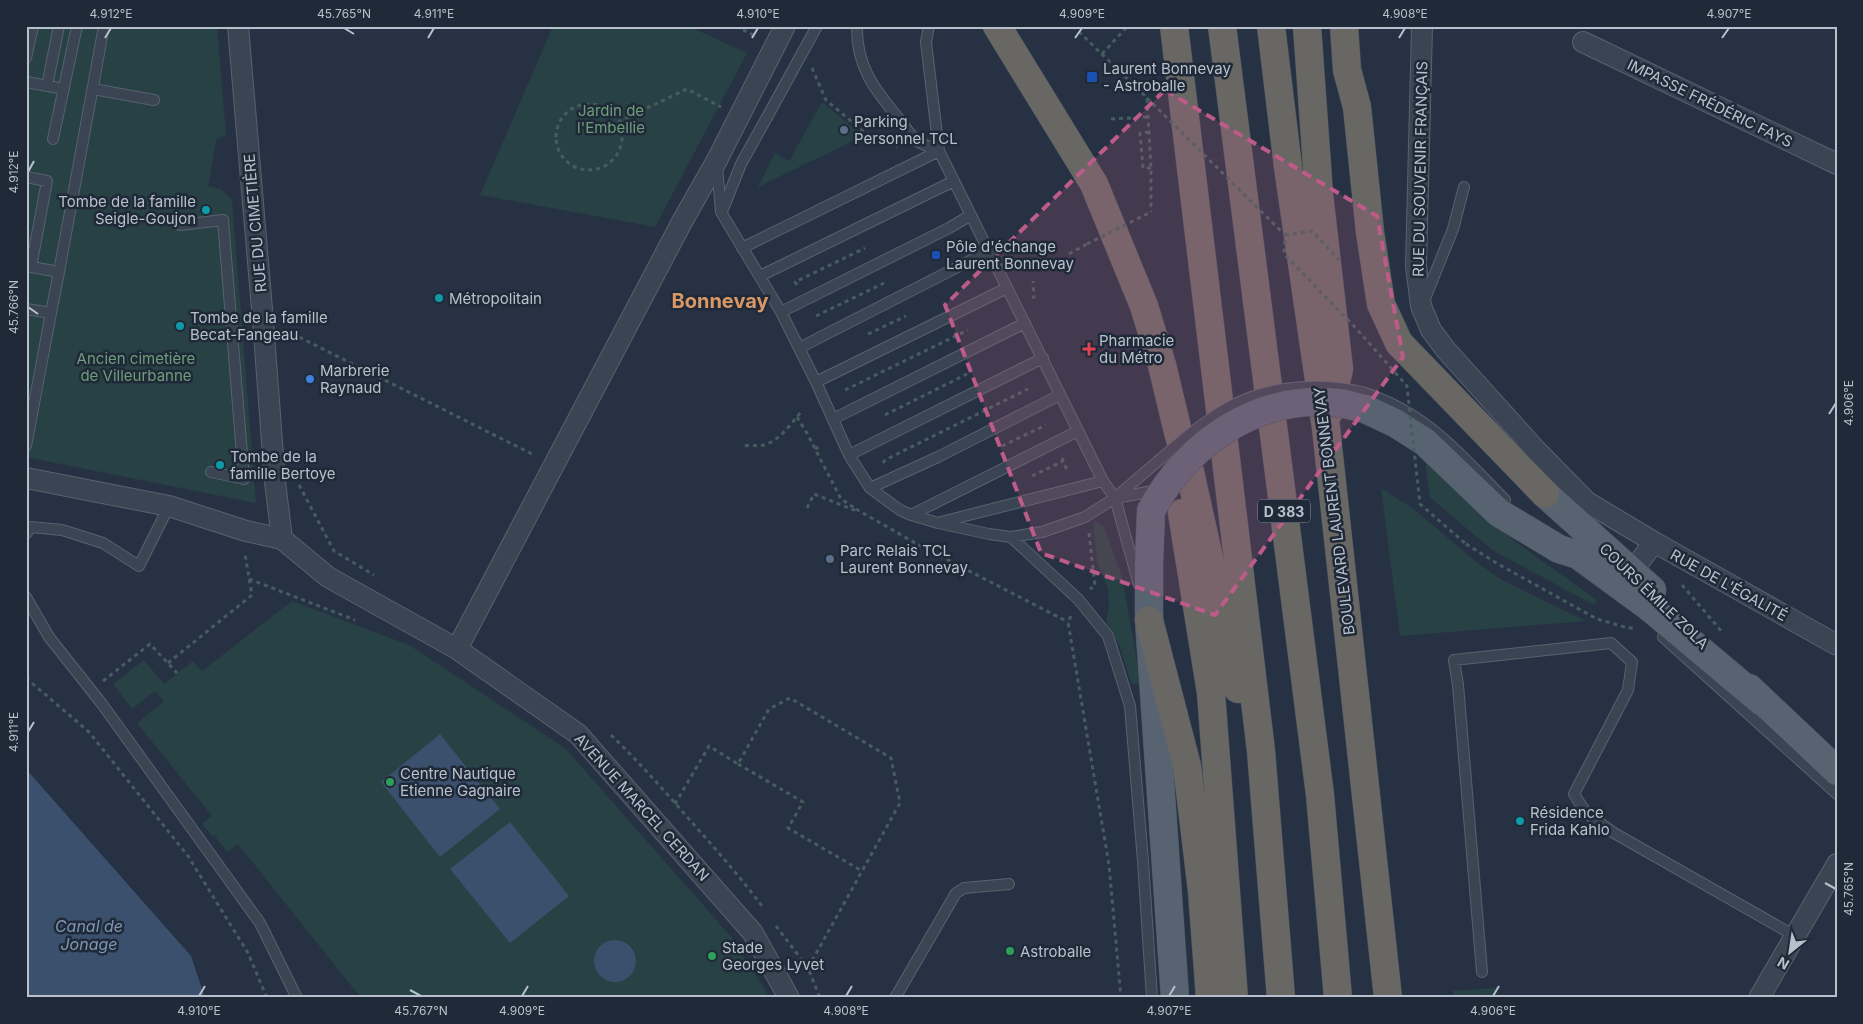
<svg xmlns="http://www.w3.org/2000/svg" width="1863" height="1024" viewBox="0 0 1863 1024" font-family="Inter,sans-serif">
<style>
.green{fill:#284144}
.water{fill:#3b506c}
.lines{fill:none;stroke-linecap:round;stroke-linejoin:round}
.service-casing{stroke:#586270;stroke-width:12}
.minor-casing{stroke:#586270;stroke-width:22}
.primary-casing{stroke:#444d5c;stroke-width:29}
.trunk-casing{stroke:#454f5d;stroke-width:29}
.path{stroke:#465d60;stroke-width:3;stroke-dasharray:4 4;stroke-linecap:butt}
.service{stroke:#3a4452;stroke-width:10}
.minor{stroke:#3a4452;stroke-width:20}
.primary{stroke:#586372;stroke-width:28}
.trunk{stroke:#686764;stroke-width:28}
.service-bridge-casing{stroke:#586270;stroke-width:12;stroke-linecap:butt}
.primary-bridge-casing{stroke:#444d5c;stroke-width:29;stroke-linecap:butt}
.path-bridge{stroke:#465d60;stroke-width:3;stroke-dasharray:4 4;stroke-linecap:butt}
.service-bridge{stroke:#3a4452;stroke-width:10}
.primary-bridge{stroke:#586372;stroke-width:28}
.marked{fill:#be5b88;fill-opacity:0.2;stroke:#be5b88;stroke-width:4;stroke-dasharray:10 6;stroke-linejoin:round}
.ticks{fill:none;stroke:#b7c0cc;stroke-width:2}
.transit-dot{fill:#1a4fb4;stroke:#1f2938;stroke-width:2}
.service-dot{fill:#5c6f8a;stroke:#1f2938;stroke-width:2}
.culture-dot{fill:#0f9aa8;stroke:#1f2938;stroke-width:2}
.health-dot{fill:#e0444e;stroke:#1f2938;stroke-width:2}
.shop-dot{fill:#3f7fe0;stroke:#1f2938;stroke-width:2}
.leisure-dot{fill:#2e9e5b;stroke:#1f2938;stroke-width:2}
.labels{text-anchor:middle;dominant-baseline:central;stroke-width:5;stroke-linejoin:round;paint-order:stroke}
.shield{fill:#1f2938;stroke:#8993a0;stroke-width:1}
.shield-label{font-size:14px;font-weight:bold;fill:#b7c0cc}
.poi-label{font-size:15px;fill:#b7c0cc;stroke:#1f2938;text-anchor:start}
.street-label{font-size:15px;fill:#b7c0cc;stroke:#1f2938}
.park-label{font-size:15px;fill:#6e9e79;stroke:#1f2938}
.water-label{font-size:16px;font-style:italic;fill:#7e96b4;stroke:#1f2938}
.district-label{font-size:20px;font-weight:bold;fill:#d99766;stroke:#1f2938}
.neatline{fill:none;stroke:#b7c0cc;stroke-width:2}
.ticks-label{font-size:12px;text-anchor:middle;fill:#b7c0cc}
</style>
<rect width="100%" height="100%" fill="#263243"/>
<path class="green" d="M 26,26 L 217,26 L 226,135 L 216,140 L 208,186 L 221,189 L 232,200 L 256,503 L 26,457 Z
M 553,26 L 688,26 L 747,53 L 655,227 L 480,195 Z
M 822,102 L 863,136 L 758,187 L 775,153 L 789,161 Z
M 1423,448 L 1514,541 L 1597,600 L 1594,605 L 1492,550 L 1430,497 Z
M 1381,488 L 1415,510 L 1476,562 L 1502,580 L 1586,621 L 1400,636 Z
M 1095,521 L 1104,527 L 1123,580 L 1139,674 L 1140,681 L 1138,684 L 1131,683 L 1119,644 L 1106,622 L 1109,605 L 1108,589 L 1097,561 L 1093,523 Z
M 292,601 L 409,645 L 565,748 L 733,939 L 770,998 L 361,998 L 238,844 L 227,852 L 214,835 L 212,836 L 202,824 L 212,816 L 137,723 L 164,701 L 155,691 L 132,709 L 113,684 L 144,660 L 164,684 L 193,661 L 202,671 Z
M 1495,988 L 1496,998 L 1453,998 L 1453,991 Z"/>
<path class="water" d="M 440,734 L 500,809 L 440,857 L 381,782 Z
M 26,769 L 191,956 L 205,998 L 26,998 Z
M 510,822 L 569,896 L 510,943 L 450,869 Z
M594 961a21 21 0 1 1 42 0a21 21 0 1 1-42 0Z"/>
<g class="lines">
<defs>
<path id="service" d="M 857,26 C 856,67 875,90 900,120 C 905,127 911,136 917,141 C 924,145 932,148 939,151
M 929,26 L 926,42 L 939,151 L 1103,481 L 1115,498 L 1139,585
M 26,58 L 33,26
M 26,82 L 64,89
M 47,86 L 59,26
M 93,89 L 154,100
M 53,139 L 77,26
M 717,166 L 721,212 L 781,312 L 816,382 L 849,455 L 870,488 L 900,510 L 911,515 L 938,523 L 989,534 L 1011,537 L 1042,532 L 1085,517 L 1115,498 L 1158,461
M 26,177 L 47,181 L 31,267
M 723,209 L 741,164 L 766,119
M 180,225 L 223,220 L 244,479 L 211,472
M 742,248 L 939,151
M 26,266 L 59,272 L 51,313 L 26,309
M 59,272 L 104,26
M 760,276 L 954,181
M 1424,301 L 1453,229 L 1464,187
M 781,312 L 949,228 L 971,215
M 799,348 L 989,251
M 816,382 L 1007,288
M 1362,392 C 1426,412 1460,454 1505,500
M 833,419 L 1025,323
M 26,446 L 51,313
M 849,455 L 1043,358
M 870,488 L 938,457 L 1060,395
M 1116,498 L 1158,490
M 911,515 L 1078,431
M 941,522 L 1103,481
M 26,534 L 31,527 L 62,530 L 103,543 L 139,566 L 169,506
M 1011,537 L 1078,599 L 1108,636 L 1130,706 L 1143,861 L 1152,998
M 26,597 L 49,637 L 102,704 L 260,923 L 297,998
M 1663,637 L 1837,794
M 1482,972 L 1458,685 L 1454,660 L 1611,643 L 1632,662 L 1628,690 L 1574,794 L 1586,813 L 1614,833 L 1795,936
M 895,998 L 956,893 L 964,888 L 1009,884"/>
<path id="minor" d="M 238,26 L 263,321 L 275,482 L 282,539
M 1422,26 L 1416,266 L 1421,306 L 1431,330 L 1446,350 L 1536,450 L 1587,502 L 1654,542 L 1837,645
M 1583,42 L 1837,164
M 26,478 L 169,506 L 246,531 L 282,539 L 328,577 L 457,649 L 578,734 L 753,933 L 789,998
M 1632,572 L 1654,542
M 457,649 L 683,220 L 717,160 L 785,26
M 1759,998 L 1837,864"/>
<path id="primary" d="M 1365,409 L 1395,423 L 1425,442 L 1499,513 L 1559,549 L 1578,555 L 1649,607 L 1761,701
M 1545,494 L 1652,590
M 1151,511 L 1149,564 L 1149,620 L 1175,998
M 1749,688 L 1837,771"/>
<path id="trunk" d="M 997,26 L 1094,184 L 1144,306 L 1162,365 L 1178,432 L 1190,472 L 1238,689
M 1174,26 L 1261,751 L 1281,998
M 1222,26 L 1320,795 L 1338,998
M 1271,26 L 1288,167 L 1326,428 L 1388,998
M 1307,26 L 1319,194 L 1339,369 L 1329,412
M 1344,26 L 1347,70 L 1357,107 L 1370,232 L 1381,304 L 1399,343 L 1545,494
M 1182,513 L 1211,693 L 1234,998
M 1149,620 L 1187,766 L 1202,891 L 1210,998"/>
</defs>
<use href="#service" class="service-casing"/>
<use href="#minor" class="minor-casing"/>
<use href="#primary" class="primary-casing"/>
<use href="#trunk" class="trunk-casing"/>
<path class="path" d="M 736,26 L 755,36
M 1073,26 L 1147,98 L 1151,168 L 1151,212
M 1102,54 L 1126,28
M 812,68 L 826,100 L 864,132 L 897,147
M556 137a33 33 0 1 1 66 0a33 33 0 1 1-66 0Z
M 1111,119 L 1148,117
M 618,122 L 687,89 L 721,107
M 1149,132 L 1140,133 L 1143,168 L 1151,168
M 1069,254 L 1087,244
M 797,285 L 795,282 L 865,248
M 1032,298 L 1034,297 L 1033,281
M 816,316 L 884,283
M 285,330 L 534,455
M 868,334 L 906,316
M 845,390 L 968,330
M 885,415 L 967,374
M 797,417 L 808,435 L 841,499 L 856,509 L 854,510 L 814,494 L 807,508
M 745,446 C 751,444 758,447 764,445 C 781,440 791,423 802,411
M 1002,446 L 1046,425
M 815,449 L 821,446
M 1062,458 L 1068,473
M 883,463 L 885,460 L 1028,389
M 1032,476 L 1063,461
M 299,485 L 334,551 L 374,575
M 856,509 L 917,544 L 1068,622
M 1089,533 L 1095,586 L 1090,589
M 1466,544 L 1498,564 L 1597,619 L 1628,628 L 1633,628
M 249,579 L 355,620
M 1682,585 L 1723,633
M 1071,616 L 1068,622 L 1109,865 L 1121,998
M 168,663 L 252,595 L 245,554
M 26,678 L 89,732 L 188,856 L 248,953 L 267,998
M 103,681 L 150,644 L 177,673
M 611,735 C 641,764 668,795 695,826 C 719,853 743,880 764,909
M 738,764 L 803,802 L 788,828 L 862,871
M 675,804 L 709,746 L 738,764 L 769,709 L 790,698 L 891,758 L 900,803 L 808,968
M 776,926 L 808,968 L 820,998"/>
<use href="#service" class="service"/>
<use href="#minor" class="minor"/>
<use href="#primary" class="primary"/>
<use href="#trunk" class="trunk"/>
<defs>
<path id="service-bridge" d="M 766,119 L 817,26
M 1158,461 C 1182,441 1207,418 1235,404 C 1274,385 1320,383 1362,392"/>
<path id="primary-bridge" d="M 1151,511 C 1187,443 1259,393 1339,403 C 1347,404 1356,407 1365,409"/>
</defs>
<use href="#service-bridge" class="service-bridge-casing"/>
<use href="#primary-bridge" class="primary-bridge-casing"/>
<path class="path-bridge" d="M 1147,98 L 1285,235 L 1284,254 L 1353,325 L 1407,386 L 1420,504 L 1466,544
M 1285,235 L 1312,231 L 1339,260
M 1087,244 L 1151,212"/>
<use href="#service-bridge" class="service-bridge"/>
<use href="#primary-bridge" class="primary-bridge"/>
</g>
<path class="marked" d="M 1165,90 L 1377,216 L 1403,357 L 1215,615 L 1041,553 L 945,305 Z"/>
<path class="ticks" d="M 344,28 L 354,34M 105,38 L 111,28M 428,38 L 434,28M 752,38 L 758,28M 1075,38 L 1082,28M 1399,38 L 1405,28M 1722,38 L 1729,28M 28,172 L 34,161M 28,307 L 38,314M 1829,414 L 1836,403M 28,732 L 34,722M 1825,883 L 1836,889M 410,990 L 421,996M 199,996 L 205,986M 522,996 L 528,986M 846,996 L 852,986M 1169,996 L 1175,986M 1493,996 L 1499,986"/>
<g class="transit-dot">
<rect x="1086" y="71" width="12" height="12" rx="2.5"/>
<rect x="931" y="250" width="10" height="10" rx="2.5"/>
</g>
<g class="service-dot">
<circle cx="844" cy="130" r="5"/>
<circle cx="830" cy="559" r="5"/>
</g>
<g class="culture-dot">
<circle cx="206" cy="210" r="5"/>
<circle cx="439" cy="298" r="5"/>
<circle cx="180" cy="326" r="5"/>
<circle cx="220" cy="465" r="5"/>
<circle cx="1520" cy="821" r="5"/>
</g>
<path class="health-dot" d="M1086.5 341.5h5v5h5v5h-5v5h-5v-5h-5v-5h5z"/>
<circle class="shop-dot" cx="310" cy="379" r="5"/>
<g class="leisure-dot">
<circle cx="390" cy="782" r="5"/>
<circle cx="1010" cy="951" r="5"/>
<circle cx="712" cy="956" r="5"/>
</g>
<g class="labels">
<rect class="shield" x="1258" y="499.5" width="52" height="23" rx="4"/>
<g class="shield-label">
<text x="1284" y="511">D 383</text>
</g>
<g class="poi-label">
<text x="1103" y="68">Laurent Bonnevay<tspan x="1103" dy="17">- Astroballe</tspan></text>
<text x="854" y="121">Parking<tspan x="854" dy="17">Personnel TCL</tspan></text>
<text x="196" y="201" text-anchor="end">Tombe de la famille<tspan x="196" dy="17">Seigle-Goujon</tspan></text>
<text x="946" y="246">Pôle d'échange<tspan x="946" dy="17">Laurent Bonnevay</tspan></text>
<text x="449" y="298">Métropolitain</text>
<text x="190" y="317">Tombe de la famille<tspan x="190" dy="17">Becat-Fangeau</tspan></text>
<text x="1099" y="340">Pharmacie<tspan x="1099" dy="17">du Métro</tspan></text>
<text x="320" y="370">Marbrerie<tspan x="320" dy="17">Raynaud</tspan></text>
<text x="230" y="456">Tombe de la<tspan x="230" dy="17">famille Bertoye</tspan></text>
<text x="840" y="550">Parc Relais TCL<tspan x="840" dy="17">Laurent Bonnevay</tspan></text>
<text x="400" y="773">Centre Nautique<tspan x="400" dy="17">Etienne Gagnaire</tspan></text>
<text x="1530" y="812">Résidence<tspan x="1530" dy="17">Frida Kahlo</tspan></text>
<text x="722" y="947">Stade<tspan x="722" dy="17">Georges Lyvet</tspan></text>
<text x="1020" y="951">Astroballe</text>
</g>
<g class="street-label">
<text transform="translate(1710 103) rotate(26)">IMPASSE FRÉDÉRIC FAYS</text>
<text transform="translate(1420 169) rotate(-89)">RUE DU SOUVENIR FRANÇAIS</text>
<text transform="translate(255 223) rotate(-95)">RUE DU CIMETIÈRE</text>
<text transform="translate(1334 511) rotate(-97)">BOULEVARD LAURENT BONNEVAY</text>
<text transform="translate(1729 585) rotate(29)">RUE DE L'ÉGALITÉ</text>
<text transform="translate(1654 596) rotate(44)">COURS ÉMILE ZOLA</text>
<text transform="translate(642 807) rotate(48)">AVENUE MARCEL CERDAN</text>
</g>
<g class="park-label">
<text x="611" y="110">Jardin de<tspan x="611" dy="17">l'Embellie</tspan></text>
<text x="136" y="358">Ancien cimetière<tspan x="136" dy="17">de Villeurbanne</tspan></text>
</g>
<g class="water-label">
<text x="89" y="926">Canal de<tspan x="89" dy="18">Jonage</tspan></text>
</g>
<g class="district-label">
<text x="720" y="301">Bonnevay</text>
</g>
</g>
<rect width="1863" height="1024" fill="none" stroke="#1f2938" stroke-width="55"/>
<g transform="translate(1790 952) rotate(210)" stroke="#1f2938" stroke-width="4" paint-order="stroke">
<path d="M0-4L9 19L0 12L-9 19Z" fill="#b7c0cc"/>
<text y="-8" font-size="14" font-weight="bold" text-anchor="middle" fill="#b7c0cc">N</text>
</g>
<rect x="28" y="28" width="1808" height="968" class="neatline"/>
<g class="ticks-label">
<text x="111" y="18">4.912°E</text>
<text x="344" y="18">45.765°N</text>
<text x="434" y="18">4.911°E</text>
<text x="758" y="18">4.910°E</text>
<text x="1082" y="18">4.909°E</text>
<text x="1405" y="18">4.908°E</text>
<text x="1729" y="18">4.907°E</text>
<text transform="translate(14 172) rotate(-90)" y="4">4.912°E</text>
<text transform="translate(14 307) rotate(-90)" y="4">45.766°N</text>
<text transform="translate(1849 403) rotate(-90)" y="4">4.906°E</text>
<text transform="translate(14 732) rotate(-90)" y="4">4.911°E</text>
<text transform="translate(1849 889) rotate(-90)" y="4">45.765°N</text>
<text x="199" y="1015">4.910°E</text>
<text x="421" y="1015">45.767°N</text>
<text x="522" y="1015">4.909°E</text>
<text x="846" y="1015">4.908°E</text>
<text x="1169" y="1015">4.907°E</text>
<text x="1493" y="1015">4.906°E</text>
</g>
</svg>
